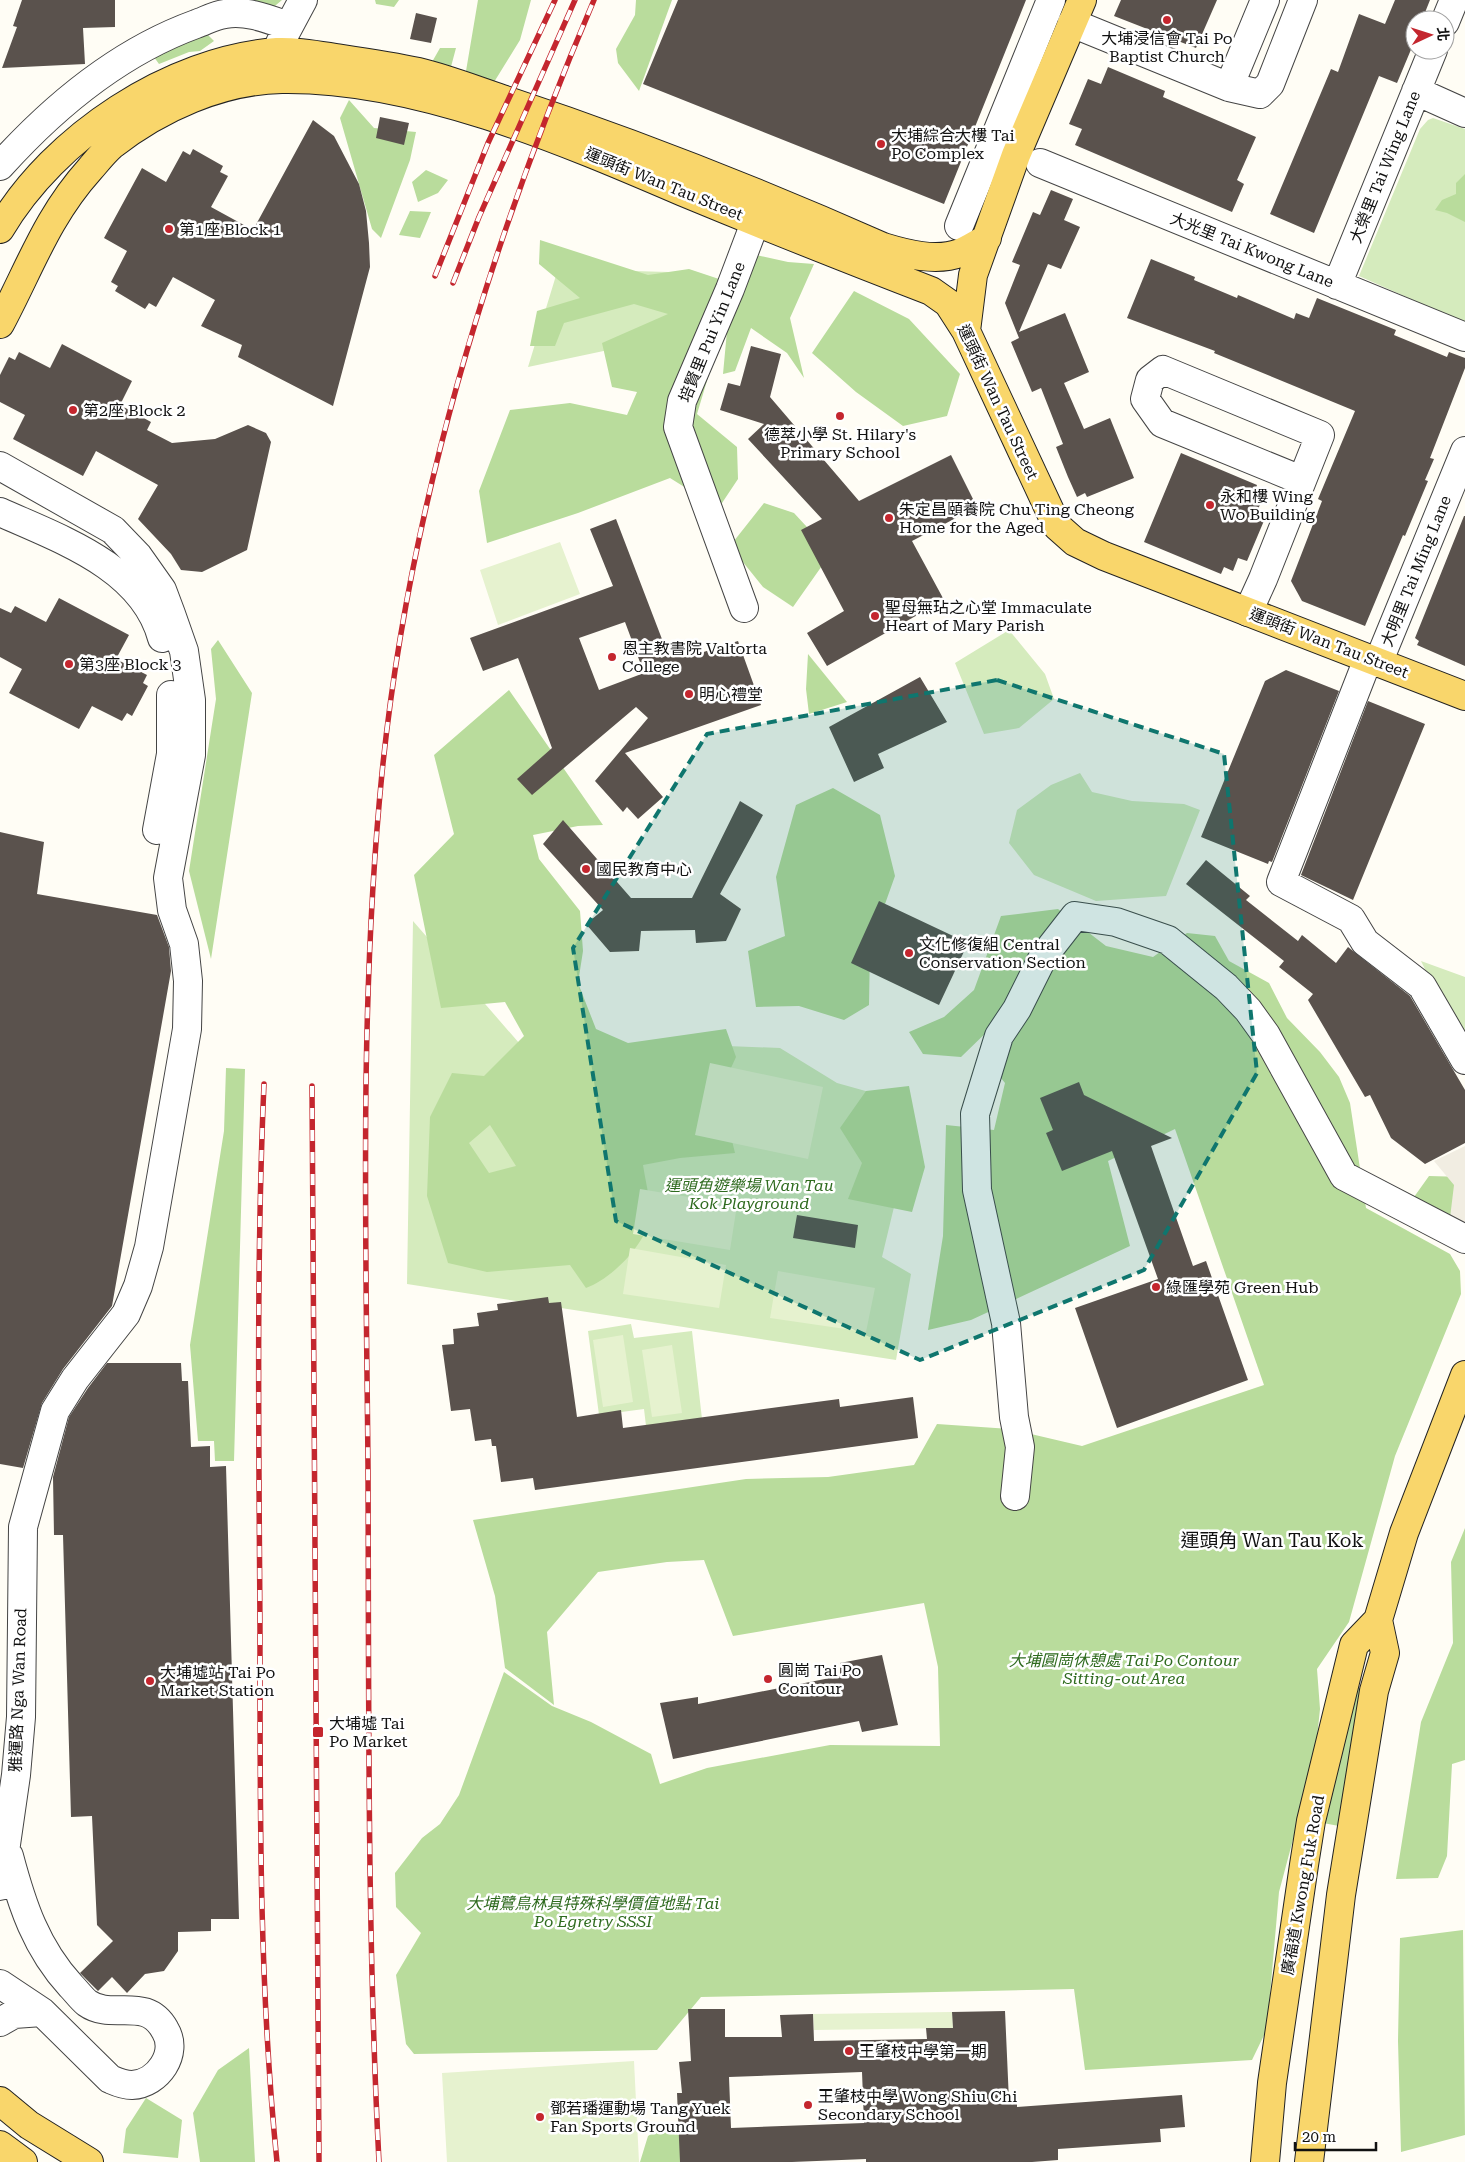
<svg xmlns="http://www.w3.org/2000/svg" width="1465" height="2162" viewBox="0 0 1465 2162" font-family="'Roboto Serif','Noto Sans TC',serif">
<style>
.green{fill:#d5ebbd}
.forest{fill:#b9dc9c;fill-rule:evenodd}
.pitch{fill:#e6f2cf}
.plaza{fill:#f1ede2}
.building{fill:#5a524d;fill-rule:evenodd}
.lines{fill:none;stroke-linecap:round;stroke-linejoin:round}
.minor-casing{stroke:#444;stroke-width:30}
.major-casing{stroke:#222;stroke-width:30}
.minor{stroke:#fff;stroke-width:28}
.major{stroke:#f9d66b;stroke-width:28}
.rail-casing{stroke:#c4262e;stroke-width:5.5}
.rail{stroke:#fff;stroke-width:4;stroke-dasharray:11;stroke-linecap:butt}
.marked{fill:#0f766e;fill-opacity:0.2;stroke:#0f766e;stroke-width:4;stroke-dasharray:10 6;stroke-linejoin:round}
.poi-dot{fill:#c4262e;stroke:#fff;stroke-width:2}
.labels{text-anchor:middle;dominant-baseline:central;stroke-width:5;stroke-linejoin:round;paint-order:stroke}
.poi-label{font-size:16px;fill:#111;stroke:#fff;text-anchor:start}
.street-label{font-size:16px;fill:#111;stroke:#fff}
.park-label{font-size:16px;font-style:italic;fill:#2f6b1f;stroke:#fff}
.quarter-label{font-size:19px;fill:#111;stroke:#fff}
</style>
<rect width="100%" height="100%" fill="#fffdf5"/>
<path class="green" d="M 1433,118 L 1465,129 L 1465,323 L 1359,276 L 1420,129 L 1428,120 Z
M 558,269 L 669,272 L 681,300 L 665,338 L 528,367 Z
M 1009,630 L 1045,674 L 1054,699 L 1019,728 L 984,734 L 955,663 Z
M 1080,773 L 1092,792 L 1132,801 L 1184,804 L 1200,810 L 1166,896 L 1096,901 L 1034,875 L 1009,843 L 1017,810 L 1051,785 Z
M 413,921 L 539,1066 L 727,1046 L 780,1048 L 837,1083 L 912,1104 L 894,1207 L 882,1257 L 911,1274 L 896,1360 L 407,1284 Z
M 1421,961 L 1465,977 L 1465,1034 L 1458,1038 Z
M 631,1324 L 634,1338 L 692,1331 L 702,1419 L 646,1426 L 644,1409 L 599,1415 L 588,1331 Z"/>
<path class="forest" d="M 255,0 L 282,0 L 269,11 L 253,4 Z
M 375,0 L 399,0 L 394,7 L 376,4 Z
M 478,0 L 531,0 L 520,40 L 491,87 L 465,77 Z
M 636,0 L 672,0 L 639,91 L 618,63 L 616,49 L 635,15 Z
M 189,16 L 214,41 L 200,51 L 189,52 L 159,64 L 151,53 Z
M 440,48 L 456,48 L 448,78 L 428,69 Z
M 349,100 L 374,128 L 416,132 L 410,160 L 381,238 L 372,229 L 340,118 Z
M 426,170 L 448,180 L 438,193 L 418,202 L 412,182 Z
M 1465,174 L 1465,222 L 1447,213 L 1435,210 L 1442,200 L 1456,194 L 1456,183 Z
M 410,211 L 431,212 L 420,238 L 399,235 Z
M 540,240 L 648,275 L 689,269 L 722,280 L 718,344 L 697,414 L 737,447 L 738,479 L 706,527 L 686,488 L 670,478 L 578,513 L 487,543 L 479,491 L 510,410 L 570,403 L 627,415 L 637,392 L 612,387 L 602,343 L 668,314 L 634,304 L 564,323 L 555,346 L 530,346 L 537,311 L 580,298 L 539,264 Z
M 756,255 L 788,262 L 814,264 L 790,318 L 804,378 L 787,353 L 751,328 L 735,371 L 723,374 L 727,331 Z
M 854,291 L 909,319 L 960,374 L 947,416 L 903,426 L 856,392 L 812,353 Z
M 764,503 L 794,513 L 831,553 L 793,607 L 763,587 L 730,546 Z
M 218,640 L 252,693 L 211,959 L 189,871 L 216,699 L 211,649 Z
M 808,654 L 847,702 L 809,714 L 806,689 Z
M 509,690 L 603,825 L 578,826 L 533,835 L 539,859 L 580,911 L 583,951 L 578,983 L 596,1029 L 628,1043 L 726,1029 L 736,1057 L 720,1092 L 735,1153 L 680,1158 L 643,1165 C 645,1179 652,1207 650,1219 C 644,1246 611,1279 586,1288 L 570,1265 L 487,1272 L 448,1263 L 427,1196 L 430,1117 L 452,1073 L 484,1076 L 524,1036 L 505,1002 L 441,1008 L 414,875 L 454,834 L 434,755 ZM 490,1125 L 516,1166 L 489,1173 L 469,1143 Z
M 833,788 L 880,815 L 895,876 L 870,946 L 869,1005 L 844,1020 L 799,1006 L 756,1007 L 748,951 L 785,936 L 776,877 L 796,805 Z
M 1058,909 L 1106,946 L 1153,957 L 1187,933 L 1215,936 L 1229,961 L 1269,983 L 1287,1018 L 1320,1052 L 1339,1077 L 1350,1103 L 1366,1208 L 1450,1254 L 1460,1271 L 1461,1294 L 1395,1456 L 1349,1622 L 1317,1669 L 1320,1709 L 1315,1757 L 1279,1892 L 1267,2029 L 1252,2060 L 1085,2070 L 1074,1989 L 701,1997 L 657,2050 L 414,2054 L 406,2044 L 396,1975 L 421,1933 L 396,1907 L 395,1873 L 422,1838 L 440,1824 L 459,1795 L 504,1672 L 552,1706 L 591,1722 L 651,1754 L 660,1784 L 707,1768 L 830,1745 L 940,1746 L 938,1667 L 924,1603 L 733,1636 L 704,1560 L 667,1562 L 598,1572 L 547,1632 L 554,1705 L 505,1668 L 495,1596 L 473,1520 L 746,1479 L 828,1477 L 914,1465 L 937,1424 L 1010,1429 L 1082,1446 L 1264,1385 L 1175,1129 L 1108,1161 L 1130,1246 L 971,1320 L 928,1330 L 943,1236 L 946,1125 L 994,1130 L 1005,1083 L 987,1061 L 995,1024 L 961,1057 L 923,1054 L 909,1032 L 944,1017 L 974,990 L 1001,916 Z
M 226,1068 L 245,1069 L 234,1461 L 215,1461 L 214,1441 L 198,1441 L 190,1345 L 224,1131 Z
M 909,1086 L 925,1167 L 912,1212 L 848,1199 L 862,1163 L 840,1128 L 866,1091 Z
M 1429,1176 L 1465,1177 L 1456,1223 L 1426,1227 L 1414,1197 Z
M 1465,1528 L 1465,1760 L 1452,1764 L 1447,1856 L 1438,1878 L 1396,1879 L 1421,1722 L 1453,1643 L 1451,1562 Z
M 1354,1686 L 1362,1689 L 1339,1826 L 1323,1823 Z
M 1463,1930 L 1465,2135 L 1401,2152 L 1398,2041 L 1400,1938 Z
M 249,2048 L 255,2162 L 200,2162 L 193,2113 L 218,2070 Z
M 146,2098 L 182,2120 L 178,2158 L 123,2153 L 126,2129 Z
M 662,2127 L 708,2149 L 713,2162 L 640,2162 L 648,2136 Z"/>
<path class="pitch" d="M 560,542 L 580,594 L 498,625 L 480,570 Z
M 710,1063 L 823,1087 L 808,1159 L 695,1135 Z
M 640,1189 L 737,1205 L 730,1250 L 633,1234 Z
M 630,1248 L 726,1265 L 719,1308 L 623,1294 Z
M 778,1271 L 875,1288 L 866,1332 L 770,1318 Z
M 623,1335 L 633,1402 L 603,1407 L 593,1340 Z
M 672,1345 L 682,1413 L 652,1417 L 642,1350 Z
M 952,2012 L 953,2028 L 814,2030 L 813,2014 Z
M 634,2061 L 639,2162 L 447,2162 L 442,2073 Z"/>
<path class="plaza" d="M 1465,1146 L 1465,1222 L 1460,1223 L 1450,1218 L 1454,1185 L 1434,1161 Z"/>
<path class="building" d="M 22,0 L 115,0 L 115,27 L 83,28 L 85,64 L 2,68 L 17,27 L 13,26 Z
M 678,0 L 1026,0 L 944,204 L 643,84 Z
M 1121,0 L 1217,0 L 1196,48 L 1114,16 Z
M 1395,0 L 1430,0 L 1422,20 L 1415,20 L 1415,40 L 1397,83 L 1379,76 L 1314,233 L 1270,214 L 1331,69 L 1338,72 L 1359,14 L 1385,24 Z
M 416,13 L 437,18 L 431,43 L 410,39 Z
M 1108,67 L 1165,91 L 1163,97 L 1256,137 L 1237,180 L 1244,184 L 1232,212 L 1075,145 L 1082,129 L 1069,124 L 1078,103 L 1088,79 L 1101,84 Z
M 380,117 L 409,123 L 404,145 L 376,138 Z
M 313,120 L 334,136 L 359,184 L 366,211 L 369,243 L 370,267 L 333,406 L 238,357 L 242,345 L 201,326 L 215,300 L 173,277 L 156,307 L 149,303 L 145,309 L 115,291 L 118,286 L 111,282 L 127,251 L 104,238 L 142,168 L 166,182 L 183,151 L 190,155 L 193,149 L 223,166 L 220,172 L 228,176 L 211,207 L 253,230 Z
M 1051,190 L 1073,199 L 1064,220 L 1080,227 L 1061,269 L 1048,264 L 1019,332 L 1065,313 L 1089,372 L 1064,383 L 1084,429 L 1110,418 L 1134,478 L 1087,497 L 1085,493 L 1077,497 L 1068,477 L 1056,447 L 1063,444 L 1041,388 L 1032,392 L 1011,342 L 1019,338 L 1005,303 L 1020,265 L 1012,262 L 1033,212 L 1040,215 Z
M 1151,259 L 1195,277 L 1194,280 L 1237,298 L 1238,295 L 1294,319 L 1296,313 L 1309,318 L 1317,298 L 1396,330 L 1394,335 L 1447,357 L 1449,352 L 1465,358 L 1465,368 L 1430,458 L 1434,459 L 1425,480 L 1428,481 L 1405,536 L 1403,535 L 1365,626 L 1302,601 L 1291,581 L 1322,501 L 1318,499 L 1355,411 L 1214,353 L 1215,351 L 1127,318 Z
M 62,344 L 132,381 L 120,405 L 151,422 L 147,430 L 172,443 L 215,439 L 248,425 L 266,433 L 271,442 L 247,550 L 202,572 L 181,570 L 171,554 L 138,519 L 158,485 L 96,451 L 83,476 L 13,439 L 25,415 L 0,402 L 0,375 L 9,357 L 15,360 L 19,352 L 50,368 Z
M 751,346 L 781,354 L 770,397 L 859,501 L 951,455 L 977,507 L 912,541 L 944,600 L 827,666 L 807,633 L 844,611 L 801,530 L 822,519 L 748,439 L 764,424 L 720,410 L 728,383 L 740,386 Z
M 1181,453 L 1257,485 L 1254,493 L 1263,497 L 1257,512 L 1266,516 L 1247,561 L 1238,558 L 1233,571 L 1224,567 L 1221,574 L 1144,542 Z
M 1464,516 L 1465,516 L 1465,666 L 1417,645 L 1419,641 L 1415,638 Z
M 616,519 L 665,647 L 682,641 L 688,657 L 738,641 L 761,705 L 625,753 L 663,797 L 638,819 L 627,807 L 623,812 L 595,781 L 648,718 L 636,707 L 532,795 L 517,779 L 552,748 L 518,658 L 483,671 L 470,638 L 613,586 L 590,529 ZM 625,622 L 644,673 L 599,690 L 579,638 Z
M 59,598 L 129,635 L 116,659 L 147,675 L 143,683 L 148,686 L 132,716 L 127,713 L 122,721 L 92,706 L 79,729 L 9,693 L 22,669 L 0,657 L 0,608 L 11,613 L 15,606 L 46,622 Z
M 1286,670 L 1339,691 L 1272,862 L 1269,861 L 1268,864 L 1201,837 L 1265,681 Z
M 920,677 L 947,722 L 878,754 L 884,768 L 854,782 L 829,727 Z
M 1368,701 L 1425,724 L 1353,900 L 1301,875 Z
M 740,801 L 763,815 L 720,894 L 741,909 L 726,941 L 696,943 L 695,930 L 641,931 L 639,951 L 610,952 L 586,924 L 603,910 L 543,844 L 563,820 L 631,898 L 692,898 Z
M 0,832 L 44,842 L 37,894 L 157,915 L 169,947 L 171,971 L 112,1306 L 63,1369 L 42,1403 L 23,1468 L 0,1464 Z
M 1206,860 L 1250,896 L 1246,900 L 1298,941 L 1302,935 L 1336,963 L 1348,947 L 1410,996 L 1465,1090 L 1465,1143 L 1425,1164 L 1391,1138 L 1370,1095 L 1365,1097 L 1308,1000 L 1313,994 L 1279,967 L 1284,961 L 1186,884 Z
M 879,901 L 968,943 L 939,1005 L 851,963 Z
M 1079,1082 L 1084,1095 L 1172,1138 L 1151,1146 L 1193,1266 L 1206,1261 L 1248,1380 L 1117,1428 L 1075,1308 L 1158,1279 L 1112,1151 L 1062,1171 L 1046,1133 L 1053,1130 L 1040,1098 Z
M 797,1215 L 858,1225 L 855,1248 L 793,1238 Z
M 548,1297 L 549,1303 L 561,1302 L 577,1417 L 621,1410 L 623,1428 L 839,1399 L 840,1407 L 913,1397 L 918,1438 L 535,1490 L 533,1478 L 501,1482 L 496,1446 L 492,1446 L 491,1439 L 475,1441 L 470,1409 L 451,1411 L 442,1345 L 454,1344 L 453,1329 L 479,1326 L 477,1313 L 498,1310 L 497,1304 Z
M 107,1363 L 181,1363 L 182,1381 L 188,1381 L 191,1447 L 210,1446 L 210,1467 L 226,1466 L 239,1919 L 211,1919 L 211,1931 L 178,1932 L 178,1951 L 164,1971 L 145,1974 L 127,1993 L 112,1977 L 98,1991 L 80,1973 L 113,1941 L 97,1925 L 92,1816 L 71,1817 L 63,1535 L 54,1535 L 53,1477 L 69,1417 L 88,1388 Z
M 882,1655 L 898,1725 L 862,1732 L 859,1721 L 673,1759 L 660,1703 L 698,1697 L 698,1704 L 840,1676 L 840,1663 Z
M 688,2009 L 725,2009 L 725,2037 L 782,2037 L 780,2015 L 813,2014 L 814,2041 L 927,2039 L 926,2028 L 953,2028 L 952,2012 L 1005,2011 L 1009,2101 L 1017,2101 L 1017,2107 L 1182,2095 L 1185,2127 L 1160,2129 L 1161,2142 L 1058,2149 L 1058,2160 L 1032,2162 L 866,2162 L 866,2159 L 792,2162 L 680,2162 L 677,2093 L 682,2093 L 679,2062 L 691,2061 ZM 862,2072 L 864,2123 L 731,2128 L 729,2077 Z"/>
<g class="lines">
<defs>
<path id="minor" d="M 1265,0 L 1229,87 L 1260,94 L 1270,84 L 1303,0
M 1445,22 L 1454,0
M 1072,23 L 1229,87
M 280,43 L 303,0
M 1416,91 L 1465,113
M 1040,163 L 1465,337
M 0,166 C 54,106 119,52 196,24 C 205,21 215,15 225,14 C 246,10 268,19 288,26
M 959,226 L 1051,0
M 1337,285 L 1433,50
M 0,466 L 113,530 L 138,556 L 162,590 L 171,614 L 184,651 L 191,700 L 191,755 L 168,878 L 172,910 L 184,944 L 188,981 L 187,1029 L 149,1247 L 138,1286 L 126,1314 L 75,1379 L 55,1411 L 23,1527 L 21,1717 L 16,1775 L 0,1886
M 0,512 C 60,539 143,567 162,638
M 744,608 L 678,427 L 682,401 L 730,289 L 764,199
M 1248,612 L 1263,579 L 1320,435 L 1163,370 L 1150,380 L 1145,399 L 1162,423 L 1301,480
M 1368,659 L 1281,882 L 1351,919 L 1365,942 L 1422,986 L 1465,1060
M 1378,663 L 1465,451
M 157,830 L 171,754 L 171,695
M 1015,1496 L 1020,1447 L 1014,1417 L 1006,1323 L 977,1190 L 975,1114 L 999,1036 L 1017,1009 L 1043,957 L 1075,916 L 1116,922 L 1168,940 L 1226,987 L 1248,1010 L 1266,1035 L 1344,1176 L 1465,1239
M 0,1984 L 42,2012 L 110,2079 C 117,2082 123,2085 132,2085 C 158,2084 179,2053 165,2030 C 146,1995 112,2021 87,2003 C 81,1998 76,1991 71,1986 C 36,1948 22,1905 9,1856
M 0,2022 L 14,2014 L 42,2012"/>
<path id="major" d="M 0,229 C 54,137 170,60 277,52 C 296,51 317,55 336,58 C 363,62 391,66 418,72 C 447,79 475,90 502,99 C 632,142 759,192 883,247 C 906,254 936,262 960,253 C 969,249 979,243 987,238
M 0,324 C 30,268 46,218 90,169 C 97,161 104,152 112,145 C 159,108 221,80 282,79 C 415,77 562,140 683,192 C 765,226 848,259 931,291 L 948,303 L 966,331 L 1057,526 L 1075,542 L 1104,556 L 1465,696
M 966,331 L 973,275 L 1016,155 L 1082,0
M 0,2101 L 29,2125 L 89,2162
M 0,2145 L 23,2162
M 1265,2162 L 1272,2083 L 1304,1865 L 1311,1821 L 1354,1645 L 1378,1620 L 1404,1533 L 1465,1375
M 1309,2162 L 1341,1895 L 1374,1691 L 1385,1653 L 1378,1620"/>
</defs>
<use href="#minor" class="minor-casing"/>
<use href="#major" class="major-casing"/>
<use href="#minor" class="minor"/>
<use href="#major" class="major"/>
<defs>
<path id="rail" d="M 435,276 L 488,143 L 555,0
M 453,283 L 479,217 L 575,0
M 264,1084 C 256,1266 259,1449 260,1631 C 260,1808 259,1986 277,2162
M 312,1086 L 319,2162
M 379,2162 C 367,1931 369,1699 368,1467 C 366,1236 359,1004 382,773 C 409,506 489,246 594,0"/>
</defs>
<use href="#rail" class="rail-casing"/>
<use href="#rail" class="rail"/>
</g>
<path class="marked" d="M 997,680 L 1224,754 L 1257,1073 L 1144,1270 L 920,1360 L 616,1221 L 573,948 L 707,734 Z"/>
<g class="poi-dot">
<circle cx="1167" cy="20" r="5"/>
<circle cx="881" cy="144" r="5"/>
<circle cx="169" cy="229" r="5"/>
<circle cx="73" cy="410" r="5"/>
<circle cx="840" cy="416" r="5"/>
<circle cx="1210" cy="505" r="5"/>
<circle cx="889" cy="518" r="5"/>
<circle cx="875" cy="616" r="5"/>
<circle cx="612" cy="657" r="5"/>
<circle cx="69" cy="664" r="5"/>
<circle cx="689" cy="694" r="5"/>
<circle cx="586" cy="869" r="5"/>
<circle cx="909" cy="953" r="5"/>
<circle cx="1156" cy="1287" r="5"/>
<circle cx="768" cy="1679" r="5"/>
<circle cx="150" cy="1681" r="5"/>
<rect x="312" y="1726" width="12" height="12" rx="2.5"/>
<circle cx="849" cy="2051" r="5"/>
<circle cx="808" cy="2105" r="5"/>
<circle cx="540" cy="2117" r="5"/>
</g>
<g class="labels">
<g class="poi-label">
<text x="1167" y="38" text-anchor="middle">大埔浸信會 Tai Po<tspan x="1167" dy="18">Baptist Church</tspan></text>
<text x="891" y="135">大埔綜合大樓 Tai<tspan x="891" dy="18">Po Complex</tspan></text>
<text x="179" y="229">第1座 Block 1</text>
<text x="83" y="410">第2座 Block 2</text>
<text x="840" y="434" text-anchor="middle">德萃小學 St. Hilary's<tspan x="840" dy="18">Primary School</tspan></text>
<text x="1220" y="496">永和樓 Wing<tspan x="1220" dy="18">Wo Building</tspan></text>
<text x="899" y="509">朱定昌頤養院 Chu Ting Cheong<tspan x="899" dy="18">Home for the Aged</tspan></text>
<text x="885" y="607">聖母無玷之心堂 Immaculate<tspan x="885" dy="18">Heart of Mary Parish</tspan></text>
<text x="622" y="648">恩主教書院 Valtorta<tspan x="622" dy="18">College</tspan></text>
<text x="79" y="664">第3座 Block 3</text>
<text x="699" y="694">明心禮堂</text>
<text x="596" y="869">國民教育中心</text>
<text x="919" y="944">文化修復組 Central<tspan x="919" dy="18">Conservation Section</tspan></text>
<text x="1166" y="1287">綠匯學苑 Green Hub</text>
<text x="778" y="1670">圓崗 Tai Po<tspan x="778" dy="18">Contour</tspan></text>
<text x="160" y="1672">大埔墟站 Tai Po<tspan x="160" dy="18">Market Station</tspan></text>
<text x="329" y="1723">大埔墟 Tai<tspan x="329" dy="18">Po Market</tspan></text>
<text x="859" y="2051">王肇枝中學第一期</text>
<text x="818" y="2096">王肇枝中學 Wong Shiu Chi<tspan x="818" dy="18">Secondary School</tspan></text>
<text x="550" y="2108">鄧若璠運動場 Tang Yuek<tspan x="550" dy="18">Fan Sports Ground</tspan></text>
</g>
<g class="street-label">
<text transform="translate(1385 167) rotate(-68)">大榮里 Tai Wing Lane</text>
<text transform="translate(664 184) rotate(22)">運頭街 Wan Tau Street</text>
<text transform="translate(1252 250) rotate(22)">大光里 Tai Kwong Lane</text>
<text transform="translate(712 332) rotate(-68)">培賢里 Pui Yin Lane</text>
<text transform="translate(998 402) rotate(65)">運頭街 Wan Tau Street</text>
<text transform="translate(1416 571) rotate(-68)">大明里 Tai Ming Lane</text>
<text transform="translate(1329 643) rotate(21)">運頭街 Wan Tau Street</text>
<text transform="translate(18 1690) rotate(-88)">雅運路 Nga Wan Road</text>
<text transform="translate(1303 1885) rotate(-80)">廣福道 Kwong Fuk Road</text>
</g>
<g class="park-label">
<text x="749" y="1185">運頭角遊樂場 Wan Tau<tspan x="749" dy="18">Kok Playground</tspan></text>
<text x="1124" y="1660">大埔圓崗休憩處 Tai Po Contour<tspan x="1124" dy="18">Sitting-out Area</tspan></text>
<text x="593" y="1903">大埔鷺鳥林具特殊科學價值地點 Tai<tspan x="593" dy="18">Po Egretry SSSI</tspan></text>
</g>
<g class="quarter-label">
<text x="1272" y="1540">運頭角 Wan Tau Kok</text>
</g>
</g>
<g transform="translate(1430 35) rotate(86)"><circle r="24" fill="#ffffff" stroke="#a0a0a0"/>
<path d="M0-4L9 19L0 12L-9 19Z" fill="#c4262e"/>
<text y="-8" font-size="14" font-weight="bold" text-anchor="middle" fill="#111111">北</text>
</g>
<path d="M1295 2142v8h81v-8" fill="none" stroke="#111111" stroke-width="2.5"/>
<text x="1302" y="2142" font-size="15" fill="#111111" stroke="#ffffff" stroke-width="4" paint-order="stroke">20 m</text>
</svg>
